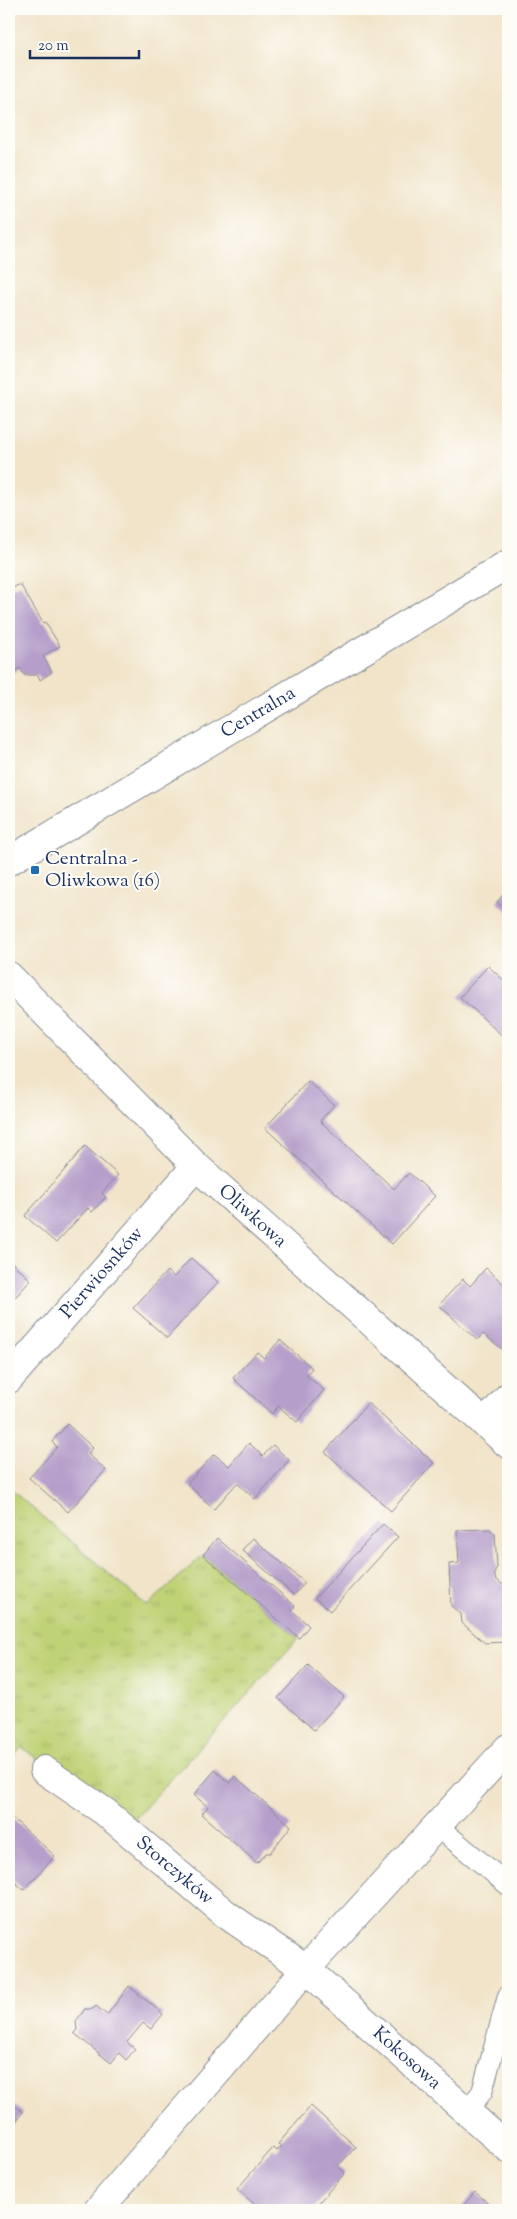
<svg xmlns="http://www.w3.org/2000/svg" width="517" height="2219" viewBox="0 0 517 2219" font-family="'Sorts Mill Goudy',serif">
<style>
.grass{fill:url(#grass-tufts);stroke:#6d806a}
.building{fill:#b59eca}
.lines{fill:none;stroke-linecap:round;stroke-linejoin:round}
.service-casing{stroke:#868a94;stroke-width:22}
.minor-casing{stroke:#868a94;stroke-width:30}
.tertiary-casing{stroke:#868a94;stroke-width:30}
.service{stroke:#fff;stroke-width:20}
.minor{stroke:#fff;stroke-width:28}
.tertiary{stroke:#fff;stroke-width:28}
.poi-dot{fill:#1f6fb2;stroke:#fdfcf7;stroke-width:2}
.labels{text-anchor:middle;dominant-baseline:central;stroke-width:4;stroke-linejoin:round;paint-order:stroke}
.street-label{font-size:19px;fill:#1b2f5e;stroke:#fdfcf7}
.poi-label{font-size:19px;fill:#1b2f5e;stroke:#fdfcf7;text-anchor:start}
</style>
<defs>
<pattern id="grass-tufts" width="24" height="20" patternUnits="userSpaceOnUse" patternTransform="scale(1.25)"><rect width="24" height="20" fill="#bfd276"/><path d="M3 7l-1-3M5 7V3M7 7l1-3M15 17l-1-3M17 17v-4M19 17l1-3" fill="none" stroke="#a4b568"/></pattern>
</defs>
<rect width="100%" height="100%" fill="#fdfcf7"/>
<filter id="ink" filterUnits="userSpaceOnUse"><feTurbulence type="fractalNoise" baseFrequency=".02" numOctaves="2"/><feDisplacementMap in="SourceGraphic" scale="10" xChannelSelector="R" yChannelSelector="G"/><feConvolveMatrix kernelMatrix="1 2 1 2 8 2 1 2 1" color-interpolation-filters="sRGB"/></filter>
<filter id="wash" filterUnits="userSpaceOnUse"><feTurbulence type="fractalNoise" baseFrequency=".0096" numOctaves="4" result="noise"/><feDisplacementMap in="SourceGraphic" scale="20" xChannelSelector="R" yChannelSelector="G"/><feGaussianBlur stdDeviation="1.12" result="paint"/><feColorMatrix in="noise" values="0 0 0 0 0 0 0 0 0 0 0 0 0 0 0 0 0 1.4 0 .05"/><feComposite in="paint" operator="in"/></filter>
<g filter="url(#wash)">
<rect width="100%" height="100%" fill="#f1e4c9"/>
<path class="grass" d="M 9,1488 L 147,1606 L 203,1555 L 299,1638 L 124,1831 L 22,1747 L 9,1762 Z"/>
<g id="blocks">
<path class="building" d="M 20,584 L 43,623 L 45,622 L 60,646 L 43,656 L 52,672 L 40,680 L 38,675 L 24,675 L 20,668 L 9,675 L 9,590 Z
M 508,889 L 508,912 L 497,902 Z
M 488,966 L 508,984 L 508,1041 L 460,997 Z
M 308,1081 L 334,1105 L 320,1121 L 394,1189 L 409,1173 L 435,1196 L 392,1244 L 265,1128 Z
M 85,1146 L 118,1175 L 102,1193 L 106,1197 L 94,1210 L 92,1212 L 88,1208 L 56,1243 L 25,1216 Z
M 191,1258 L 218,1282 L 167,1338 L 133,1308 L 167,1271 L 174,1277 Z
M 9,1260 L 31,1280 L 9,1304 Z
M 486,1268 L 508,1288 L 508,1342 L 502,1349 L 483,1334 L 477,1340 L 439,1305 L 463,1279 L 470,1286 Z
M 280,1340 L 312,1368 L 306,1375 L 324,1390 L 297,1422 L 278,1406 L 272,1414 L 233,1378 L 257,1352 L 264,1358 Z
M 368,1403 L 434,1463 L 391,1511 L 325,1452 Z
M 67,1424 L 93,1448 L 88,1454 L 106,1470 L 68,1512 L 29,1478 L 57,1447 L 52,1442 Z
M 249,1443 L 263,1456 L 273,1445 L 289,1460 L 255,1499 L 237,1483 L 214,1509 L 187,1484 L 214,1454 L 229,1466 Z
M 383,1524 L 398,1537 L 330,1611 L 315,1598 Z
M 490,1529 L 495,1534 L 497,1568 L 495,1570 L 495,1578 L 502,1584 L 508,1584 L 508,1642 L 485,1643 L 462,1623 L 461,1614 L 451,1606 L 449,1564 L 459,1563 L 457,1530 Z
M 217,1538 L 295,1606 L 292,1610 L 309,1626 L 299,1638 L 203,1555 Z
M 253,1538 L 305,1583 L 294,1595 L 242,1550 Z
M 308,1665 L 344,1697 L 314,1730 L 278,1698 Z
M 215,1770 L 229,1783 L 235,1776 L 291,1826 L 270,1853 L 266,1853 L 257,1863 L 201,1814 L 208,1807 L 194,1795 Z
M 9,1815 L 55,1856 L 24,1890 L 9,1877 Z
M 129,1986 L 163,2014 L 151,2029 L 143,2023 L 127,2042 L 135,2049 L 126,2060 L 119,2053 L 111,2063 L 74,2033 L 77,2030 L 76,2021 L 85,2009 L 93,2009 L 96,2006 L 107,2015 Z
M 9,2101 L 23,2112 L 9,2130 Z
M 311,2106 L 356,2147 L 338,2166 L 345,2173 L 312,2210 L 289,2210 L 281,2203 L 275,2210 L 261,2210 L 237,2189 L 273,2148 L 276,2151 L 281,2146 L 278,2144 Z
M 475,2192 L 496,2210 L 459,2210 Z"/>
</g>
</g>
<g filter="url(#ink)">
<use href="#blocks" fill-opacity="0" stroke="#868a94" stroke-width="1"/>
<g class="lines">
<defs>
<path id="service" d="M 437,1826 L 508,1885
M 467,2111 L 482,2092 L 508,1996"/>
<g id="minor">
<path id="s1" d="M 9,976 L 196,1166 L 508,1444"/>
<path id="s2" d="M 9,1379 L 196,1166"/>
<path d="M 485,1424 L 508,1397"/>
<path id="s3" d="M 44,1770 L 105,1812 L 227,1915 L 306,1969 L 508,2148"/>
<path d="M 98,2210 L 306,1969 L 508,1748"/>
</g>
<g id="tertiary">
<path id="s4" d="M 9,861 L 508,564"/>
</g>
</defs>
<use href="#service" class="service-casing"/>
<use href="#minor" class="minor-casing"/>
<use href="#tertiary" class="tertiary-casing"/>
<use href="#service" class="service"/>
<use href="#minor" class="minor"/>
<use href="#tertiary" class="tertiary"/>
</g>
</g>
<rect class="poi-dot" x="30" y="865" width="10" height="10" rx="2.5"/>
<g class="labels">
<g class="street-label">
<text stroke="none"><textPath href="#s4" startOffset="290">Centralna</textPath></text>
<text stroke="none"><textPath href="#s1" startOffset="342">Oliwkowa</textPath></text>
<text stroke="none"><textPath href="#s2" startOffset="141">Pierwiosnków</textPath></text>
<text stroke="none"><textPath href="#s3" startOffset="165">Storczyków</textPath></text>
<text stroke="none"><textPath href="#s3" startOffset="464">Kokosowa</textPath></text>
</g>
<g class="poi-label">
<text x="45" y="859">Centralna -<tspan x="45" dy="22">Oliwkowa (16)</tspan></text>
</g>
</g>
<rect width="517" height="2219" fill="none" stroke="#fdfcf7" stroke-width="30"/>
<path d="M30 50v8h109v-8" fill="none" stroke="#1b2f5e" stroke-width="2.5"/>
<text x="38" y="50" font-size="15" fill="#1b2f5e" stroke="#fdfcf7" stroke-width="4" paint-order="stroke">20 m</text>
</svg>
